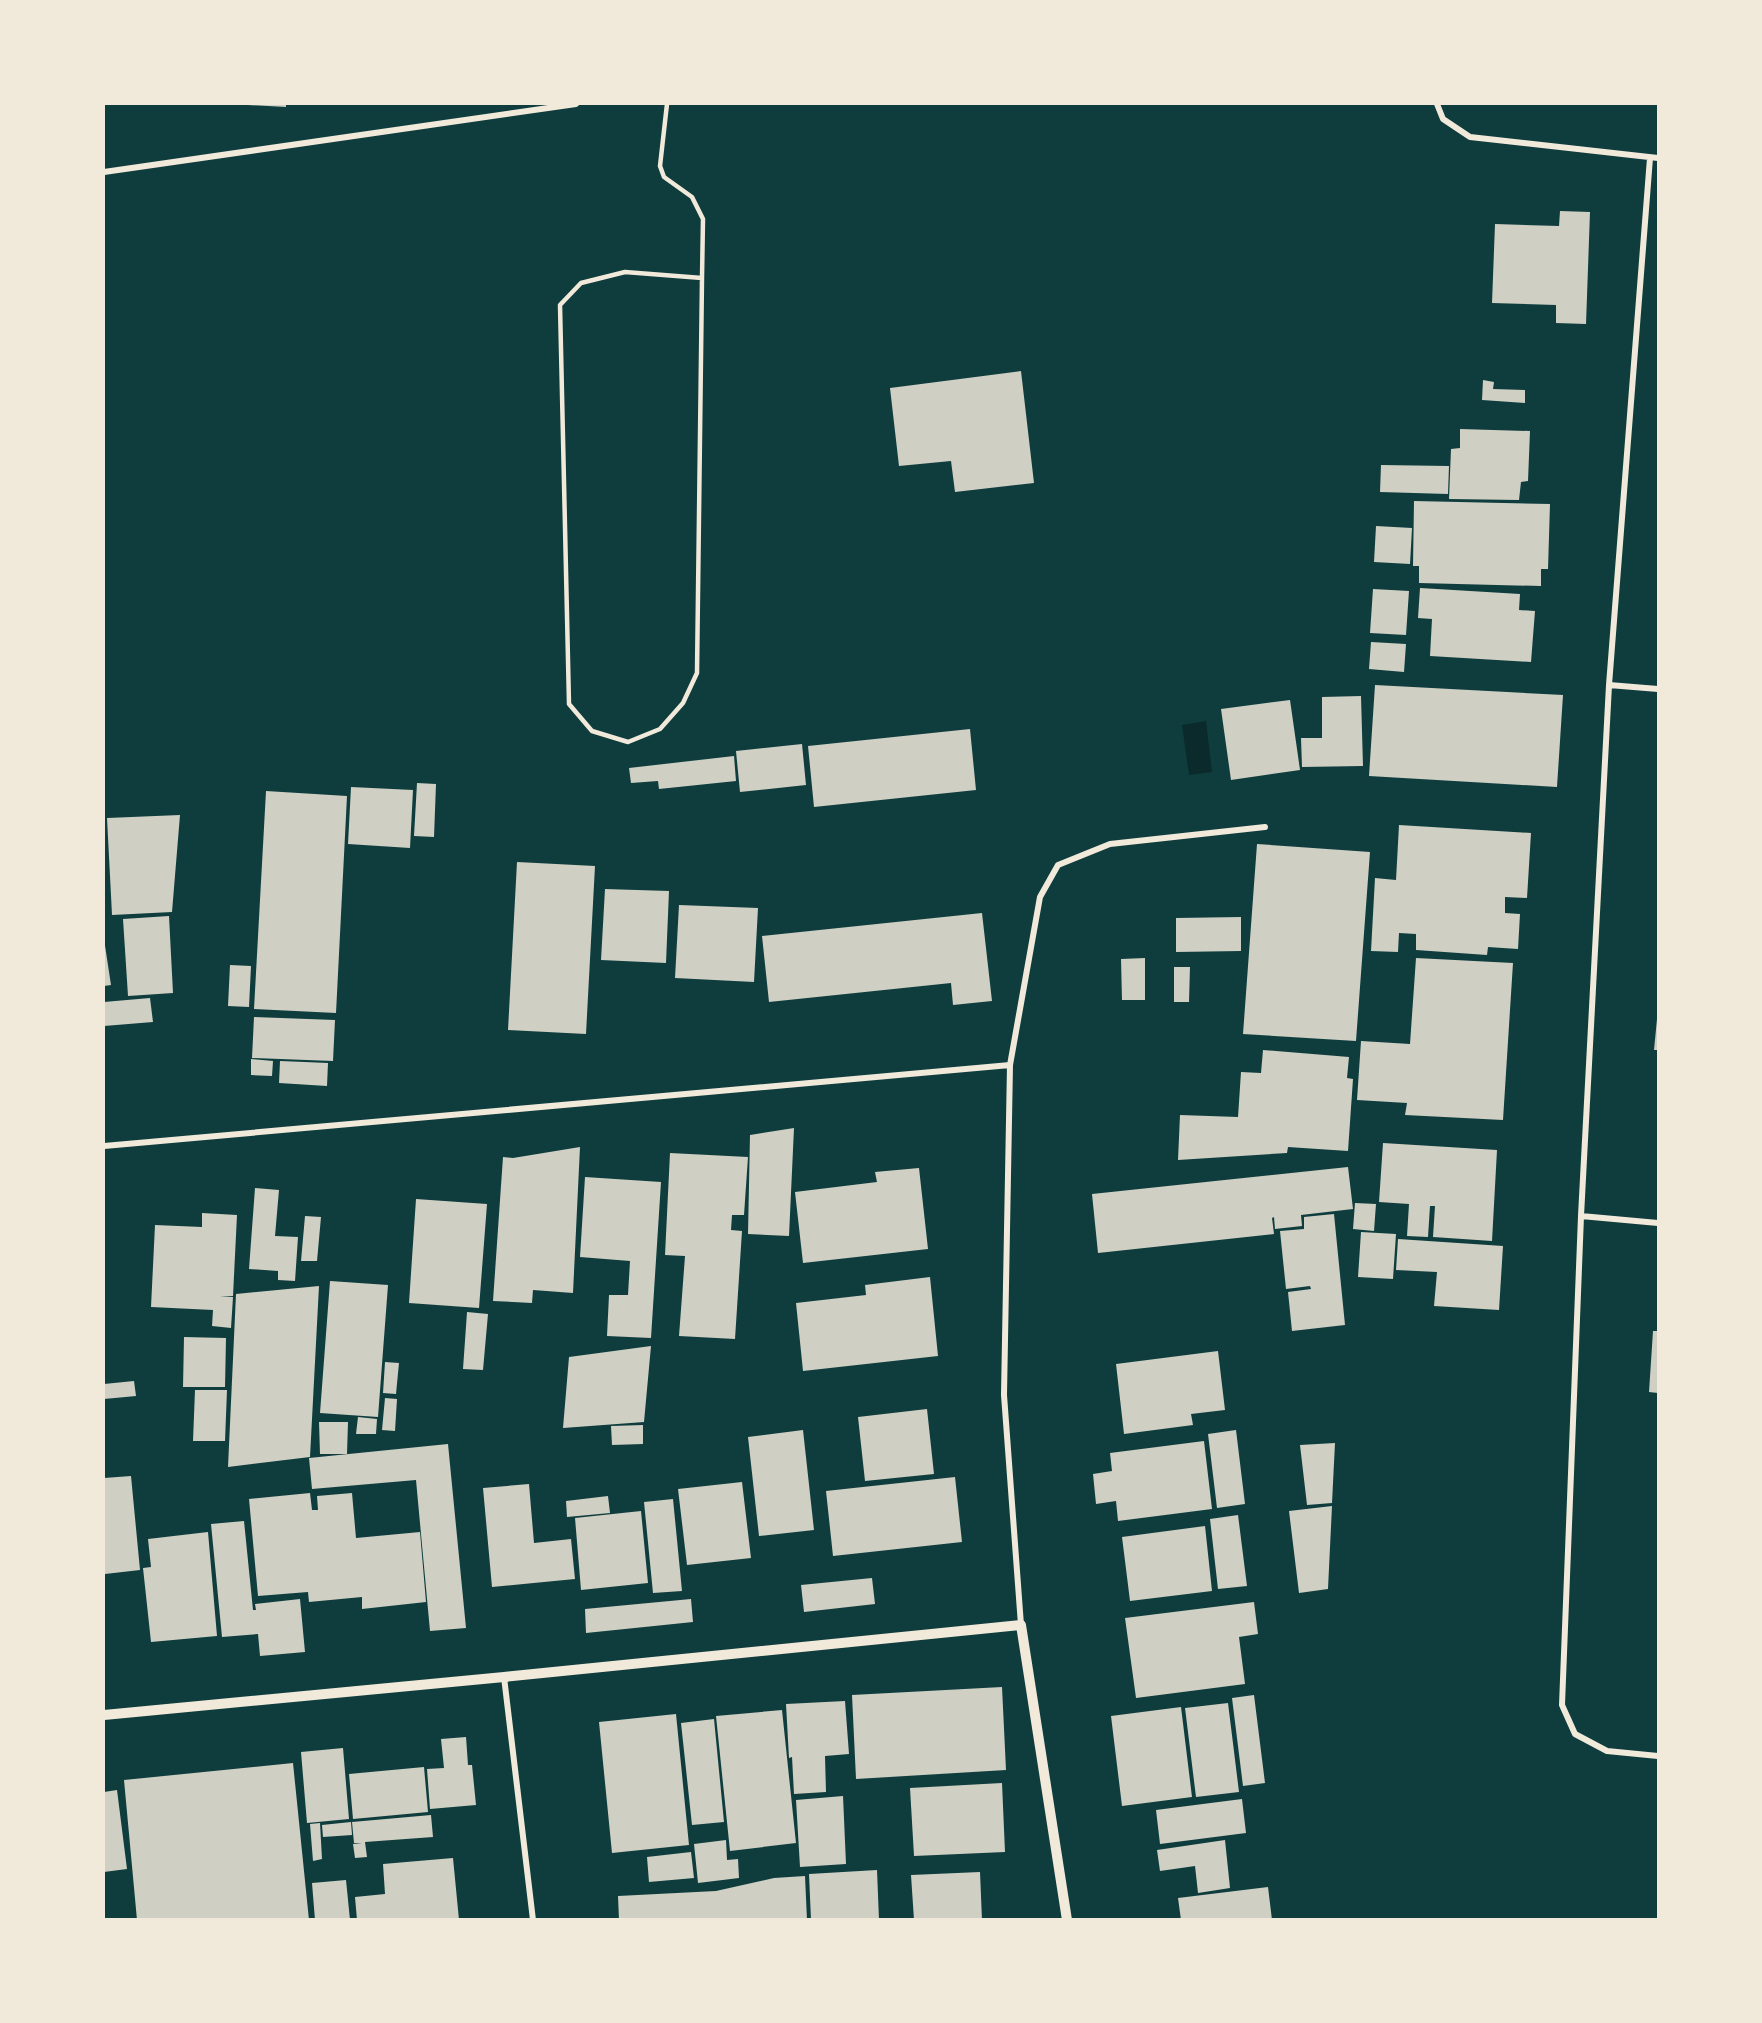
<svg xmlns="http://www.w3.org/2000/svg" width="1762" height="2023" viewBox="0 0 1762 2023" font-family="Overpass,sans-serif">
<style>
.water{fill:#0a2a2b}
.building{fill:#cfcfc3}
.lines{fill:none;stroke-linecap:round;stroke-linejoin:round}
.service{stroke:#f1e9da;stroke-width:4.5}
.minor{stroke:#f1e9da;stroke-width:6}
.tertiary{stroke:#f1e9da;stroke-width:10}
</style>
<rect width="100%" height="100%" fill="#0f3d3e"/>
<path class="water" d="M 1206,721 L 1212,772 L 1189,775 L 1182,725 Z"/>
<path class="building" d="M 248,104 L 286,104 L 286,107 L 248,105 Z
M 1560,211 L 1590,212 L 1586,324 L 1556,323 L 1556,305 L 1492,303 L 1495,224 L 1559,226 Z
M 1021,371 L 1034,483 L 955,492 L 951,461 L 899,466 L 890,388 Z
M 1483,380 L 1494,382 L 1493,389 L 1525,390 L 1525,403 L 1482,400 Z
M 1460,429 L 1530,431 L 1528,481 L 1521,482 L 1519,500 L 1449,499 L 1451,449 L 1460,448 Z
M 1381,465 L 1449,466 L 1448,494 L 1380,492 Z
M 1414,501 L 1550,504 L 1548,569 L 1541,569 L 1541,586 L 1419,583 L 1419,566 L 1413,566 Z
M 1376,526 L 1412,528 L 1410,564 L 1374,562 Z
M 1420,588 L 1520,594 L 1519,610 L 1535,611 L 1531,662 L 1430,656 L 1432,619 L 1418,618 Z
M 1373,589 L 1409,591 L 1406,635 L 1370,633 Z
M 1371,642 L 1406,644 L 1404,672 L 1369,669 Z
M 1375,685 L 1563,695 L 1557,787 L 1369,776 Z
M 1361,696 L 1363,766 L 1302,767 L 1301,738 L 1322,738 L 1322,697 Z
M 1290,700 L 1300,770 L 1231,780 L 1221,709 Z
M 970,729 L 976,790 L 814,807 L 808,746 Z
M 802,744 L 806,785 L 740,792 L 736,751 Z
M 734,756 L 736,781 L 659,789 L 658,781 L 631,783 L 629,768 Z
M 417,783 L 436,784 L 434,837 L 414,836 Z
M 351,787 L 413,790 L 410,848 L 348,844 Z
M 266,791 L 347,796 L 336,1013 L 254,1009 Z
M 180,815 L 172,912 L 112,915 L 107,818 Z
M 1399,825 L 1531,833 L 1527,898 L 1505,897 L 1505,913 L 1520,914 L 1518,949 L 1488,947 L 1487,955 L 1416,950 L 1416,934 L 1399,933 L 1398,952 L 1371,951 L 1375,878 L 1396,880 Z
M 1257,844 L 1370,852 L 1356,1041 L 1243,1034 Z
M 517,862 L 595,866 L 586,1034 L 508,1030 Z
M 605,889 L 669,891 L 666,963 L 601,960 Z
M 679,905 L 758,908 L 754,982 L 675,978 Z
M 982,913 L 992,1001 L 953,1005 L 951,983 L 769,1002 L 762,936 Z
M 169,916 L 173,993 L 128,996 L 123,919 Z
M 1241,917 L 1241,951 L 1176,952 L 1176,918 Z
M 104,939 L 111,985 L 104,986 Z
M 1145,958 L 1145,1000 L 1122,1000 L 1121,959 Z
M 1416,958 L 1513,963 L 1503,1120 L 1405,1115 L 1407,1103 L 1357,1100 L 1361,1041 L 1410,1044 Z
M 230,965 L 251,966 L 249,1007 L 228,1006 Z
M 1174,967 L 1190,967 L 1189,1002 L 1174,1002 Z
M 150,998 L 153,1022 L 104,1026 L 104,1002 Z
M 254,1017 L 335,1020 L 333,1061 L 252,1058 Z
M 1657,1019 L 1658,1019 L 1658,1050 L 1654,1050 Z
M 1263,1050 L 1349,1057 L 1347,1078 L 1353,1079 L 1348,1151 L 1288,1147 L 1287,1153 L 1178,1160 L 1180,1115 L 1238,1117 L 1241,1072 L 1261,1073 Z
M 251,1059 L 273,1061 L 272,1076 L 251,1075 Z
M 280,1061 L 328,1063 L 327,1086 L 279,1083 Z
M 794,1128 L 789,1236 L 748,1234 L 750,1135 Z
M 1383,1143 L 1497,1150 L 1492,1241 L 1433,1237 L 1435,1206 L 1430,1206 L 1428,1237 L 1407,1236 L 1409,1204 L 1379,1202 Z
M 580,1147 L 573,1293 L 533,1290 L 532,1303 L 493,1301 L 503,1157 L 513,1158 Z
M 670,1153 L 748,1157 L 744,1215 L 732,1215 L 731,1230 L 742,1231 L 735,1339 L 679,1336 L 685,1256 L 665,1255 Z
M 1348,1167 L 1353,1209 L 1301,1215 L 1302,1226 L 1275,1229 L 1274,1217 L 1272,1218 L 1274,1234 L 1098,1253 L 1092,1194 Z
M 919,1168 L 928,1249 L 803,1263 L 795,1192 L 877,1182 L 875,1172 Z
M 585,1177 L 661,1182 L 651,1338 L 607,1336 L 609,1295 L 628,1295 L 630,1261 L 580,1257 Z
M 255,1188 L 279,1190 L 275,1236 L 298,1237 L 295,1281 L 278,1280 L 278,1271 L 249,1269 Z
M 416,1199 L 487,1204 L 479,1308 L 409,1303 Z
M 1355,1203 L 1376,1204 L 1374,1231 L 1353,1229 Z
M 202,1213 L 237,1215 L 233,1296 L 220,1296 L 233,1297 L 231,1328 L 212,1326 L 213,1310 L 151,1307 L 155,1225 L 202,1227 Z
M 1334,1214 L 1345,1325 L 1292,1331 L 1288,1292 L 1311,1289 L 1310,1286 L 1286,1289 L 1280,1231 L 1304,1229 L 1304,1217 Z
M 305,1216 L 321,1217 L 317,1261 L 301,1261 Z
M 1361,1232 L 1396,1234 L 1393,1279 L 1358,1277 Z
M 1398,1239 L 1503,1246 L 1499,1310 L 1434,1306 L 1437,1272 L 1396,1270 Z
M 930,1277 L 938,1356 L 803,1371 L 796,1303 L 866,1295 L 865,1285 Z
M 330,1281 L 388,1285 L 378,1417 L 320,1413 Z
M 319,1286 L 310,1457 L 228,1467 L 236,1294 Z
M 467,1312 L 488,1314 L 483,1370 L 463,1369 Z
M 1653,1331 L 1658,1331 L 1658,1393 L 1649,1392 Z
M 184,1337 L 226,1338 L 225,1387 L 183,1387 Z
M 651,1346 L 644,1422 L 563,1428 L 569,1357 Z
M 1218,1351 L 1225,1410 L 1191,1414 L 1193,1425 L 1124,1434 L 1116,1364 Z
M 385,1362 L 399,1363 L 396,1394 L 383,1393 Z
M 134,1381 L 136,1396 L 104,1399 L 104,1384 Z
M 195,1390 L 227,1390 L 225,1441 L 193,1441 Z
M 385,1398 L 397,1399 L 395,1431 L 382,1430 Z
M 927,1409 L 934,1474 L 865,1481 L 858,1417 Z
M 358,1417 L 377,1419 L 376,1434 L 356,1434 Z
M 319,1422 L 348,1422 L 347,1454 L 320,1454 Z
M 643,1425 L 643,1444 L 612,1445 L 611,1426 Z
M 803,1430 L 814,1530 L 759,1536 L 748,1437 Z
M 1236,1430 L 1245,1504 L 1217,1508 L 1208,1434 Z
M 1204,1441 L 1212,1509 L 1118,1521 L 1116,1501 L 1096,1504 L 1093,1474 L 1112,1471 L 1110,1453 Z
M 1335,1443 L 1332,1503 L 1307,1505 L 1300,1445 Z
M 448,1444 L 466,1628 L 430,1631 L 416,1480 L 312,1489 L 309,1458 Z
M 131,1476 L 140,1570 L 105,1574 L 104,1478 Z
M 955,1477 L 962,1542 L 833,1556 L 826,1491 Z
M 742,1482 L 751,1558 L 687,1565 L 678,1489 Z
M 529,1484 L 534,1543 L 571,1539 L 575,1579 L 492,1587 L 483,1488 Z
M 310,1493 L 312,1510 L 318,1510 L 317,1496 L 352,1493 L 356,1538 L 420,1532 L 426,1602 L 362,1609 L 362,1597 L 309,1602 L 308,1592 L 258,1596 L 249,1499 Z
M 608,1496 L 610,1513 L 567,1517 L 566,1501 Z
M 673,1499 L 682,1591 L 653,1593 L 644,1502 Z
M 1332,1506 L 1328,1589 L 1299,1593 L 1289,1511 Z
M 641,1511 L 648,1583 L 581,1590 L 575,1518 Z
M 1238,1515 L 1247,1586 L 1218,1589 L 1210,1519 Z
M 244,1521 L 253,1610 L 256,1610 L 255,1604 L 300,1599 L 305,1652 L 260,1656 L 258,1634 L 222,1637 L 211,1524 Z
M 1205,1526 L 1212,1591 L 1130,1601 L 1122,1537 Z
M 208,1532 L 217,1636 L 151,1642 L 143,1568 L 151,1567 L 148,1539 Z
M 872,1578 L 875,1604 L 804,1612 L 801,1585 Z
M 691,1599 L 693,1622 L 586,1633 L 585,1609 Z
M 1254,1602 L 1258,1634 L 1239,1637 L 1245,1684 L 1136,1698 L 1125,1618 Z
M 1002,1687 L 1006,1770 L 856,1779 L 852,1695 Z
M 1254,1695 L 1265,1783 L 1243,1786 L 1232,1698 Z
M 845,1701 L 849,1754 L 825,1756 L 826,1792 L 794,1794 L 792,1757 L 789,1758 L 786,1704 Z
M 1228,1703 L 1239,1792 L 1196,1797 L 1185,1708 Z
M 1181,1707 L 1192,1797 L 1122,1806 L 1111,1716 Z
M 782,1710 L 796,1843 L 730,1851 L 716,1716 Z
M 676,1714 L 689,1845 L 612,1853 L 599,1722 Z
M 714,1719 L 724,1822 L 692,1825 L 681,1723 Z
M 466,1737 L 468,1765 L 472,1765 L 476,1805 L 430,1809 L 427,1769 L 444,1768 L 441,1739 Z
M 343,1748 L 349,1819 L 307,1823 L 301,1752 Z
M 293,1763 L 309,1920 L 137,1920 L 124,1780 Z
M 424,1767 L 428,1812 L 353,1819 L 349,1774 Z
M 1002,1783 L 1005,1852 L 914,1856 L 910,1788 Z
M 117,1790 L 127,1869 L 104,1872 L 104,1792 Z
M 843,1796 L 846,1864 L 800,1867 L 796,1800 Z
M 1242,1799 L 1246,1833 L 1160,1844 L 1156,1810 Z
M 431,1815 L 433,1837 L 365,1842 L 367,1857 L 355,1858 L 353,1844 L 362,1843 L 354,1843 L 352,1822 Z
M 351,1822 L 352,1835 L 323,1837 L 322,1825 Z
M 320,1823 L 322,1859 L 313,1861 L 310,1824 Z
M 726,1840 L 727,1860 L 738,1859 L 739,1878 L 698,1883 L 694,1844 Z
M 1225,1840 L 1230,1888 L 1198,1893 L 1195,1866 L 1160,1871 L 1157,1850 Z
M 691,1852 L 694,1878 L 649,1882 L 647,1857 Z
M 453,1858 L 459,1920 L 357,1920 L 355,1897 L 385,1894 L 383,1864 Z
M 877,1870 L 879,1920 L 811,1920 L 809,1874 Z
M 980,1872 L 982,1920 L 914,1920 L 911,1875 Z
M 805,1876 L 807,1920 L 619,1920 L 618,1896 L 716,1891 L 774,1878 Z
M 346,1880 L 350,1920 L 315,1920 L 312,1883 Z
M 1268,1887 L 1272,1920 L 1181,1920 L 1178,1898 Z"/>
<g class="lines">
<path class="service" d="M 667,104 L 660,166 L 664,177 L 692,197 L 703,219 L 702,278 L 697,673 L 683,703 L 660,729 L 628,742 L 592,731 L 569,704 L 560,305 L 581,283 L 625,272 L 702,278"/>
<path class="minor" d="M 1437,104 L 1443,119 L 1470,137 L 1658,158
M 1650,158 L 1609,685 L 1581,1216 L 1562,1705 L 1575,1734 L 1607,1751 L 1658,1756
M 104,172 L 576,104
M 1609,685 L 1658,689
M 104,1146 L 1010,1065
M 1581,1216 L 1658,1223
M 1021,1625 L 1004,1395 L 1010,1065 L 1040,897 L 1058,865 L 1110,844 L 1265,827
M 504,1677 L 533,1920"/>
<path class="tertiary" d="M 104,1715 L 504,1677 L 1021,1625 L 1067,1920"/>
</g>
<rect width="1762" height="2023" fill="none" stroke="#f1e9da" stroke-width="210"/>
</svg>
